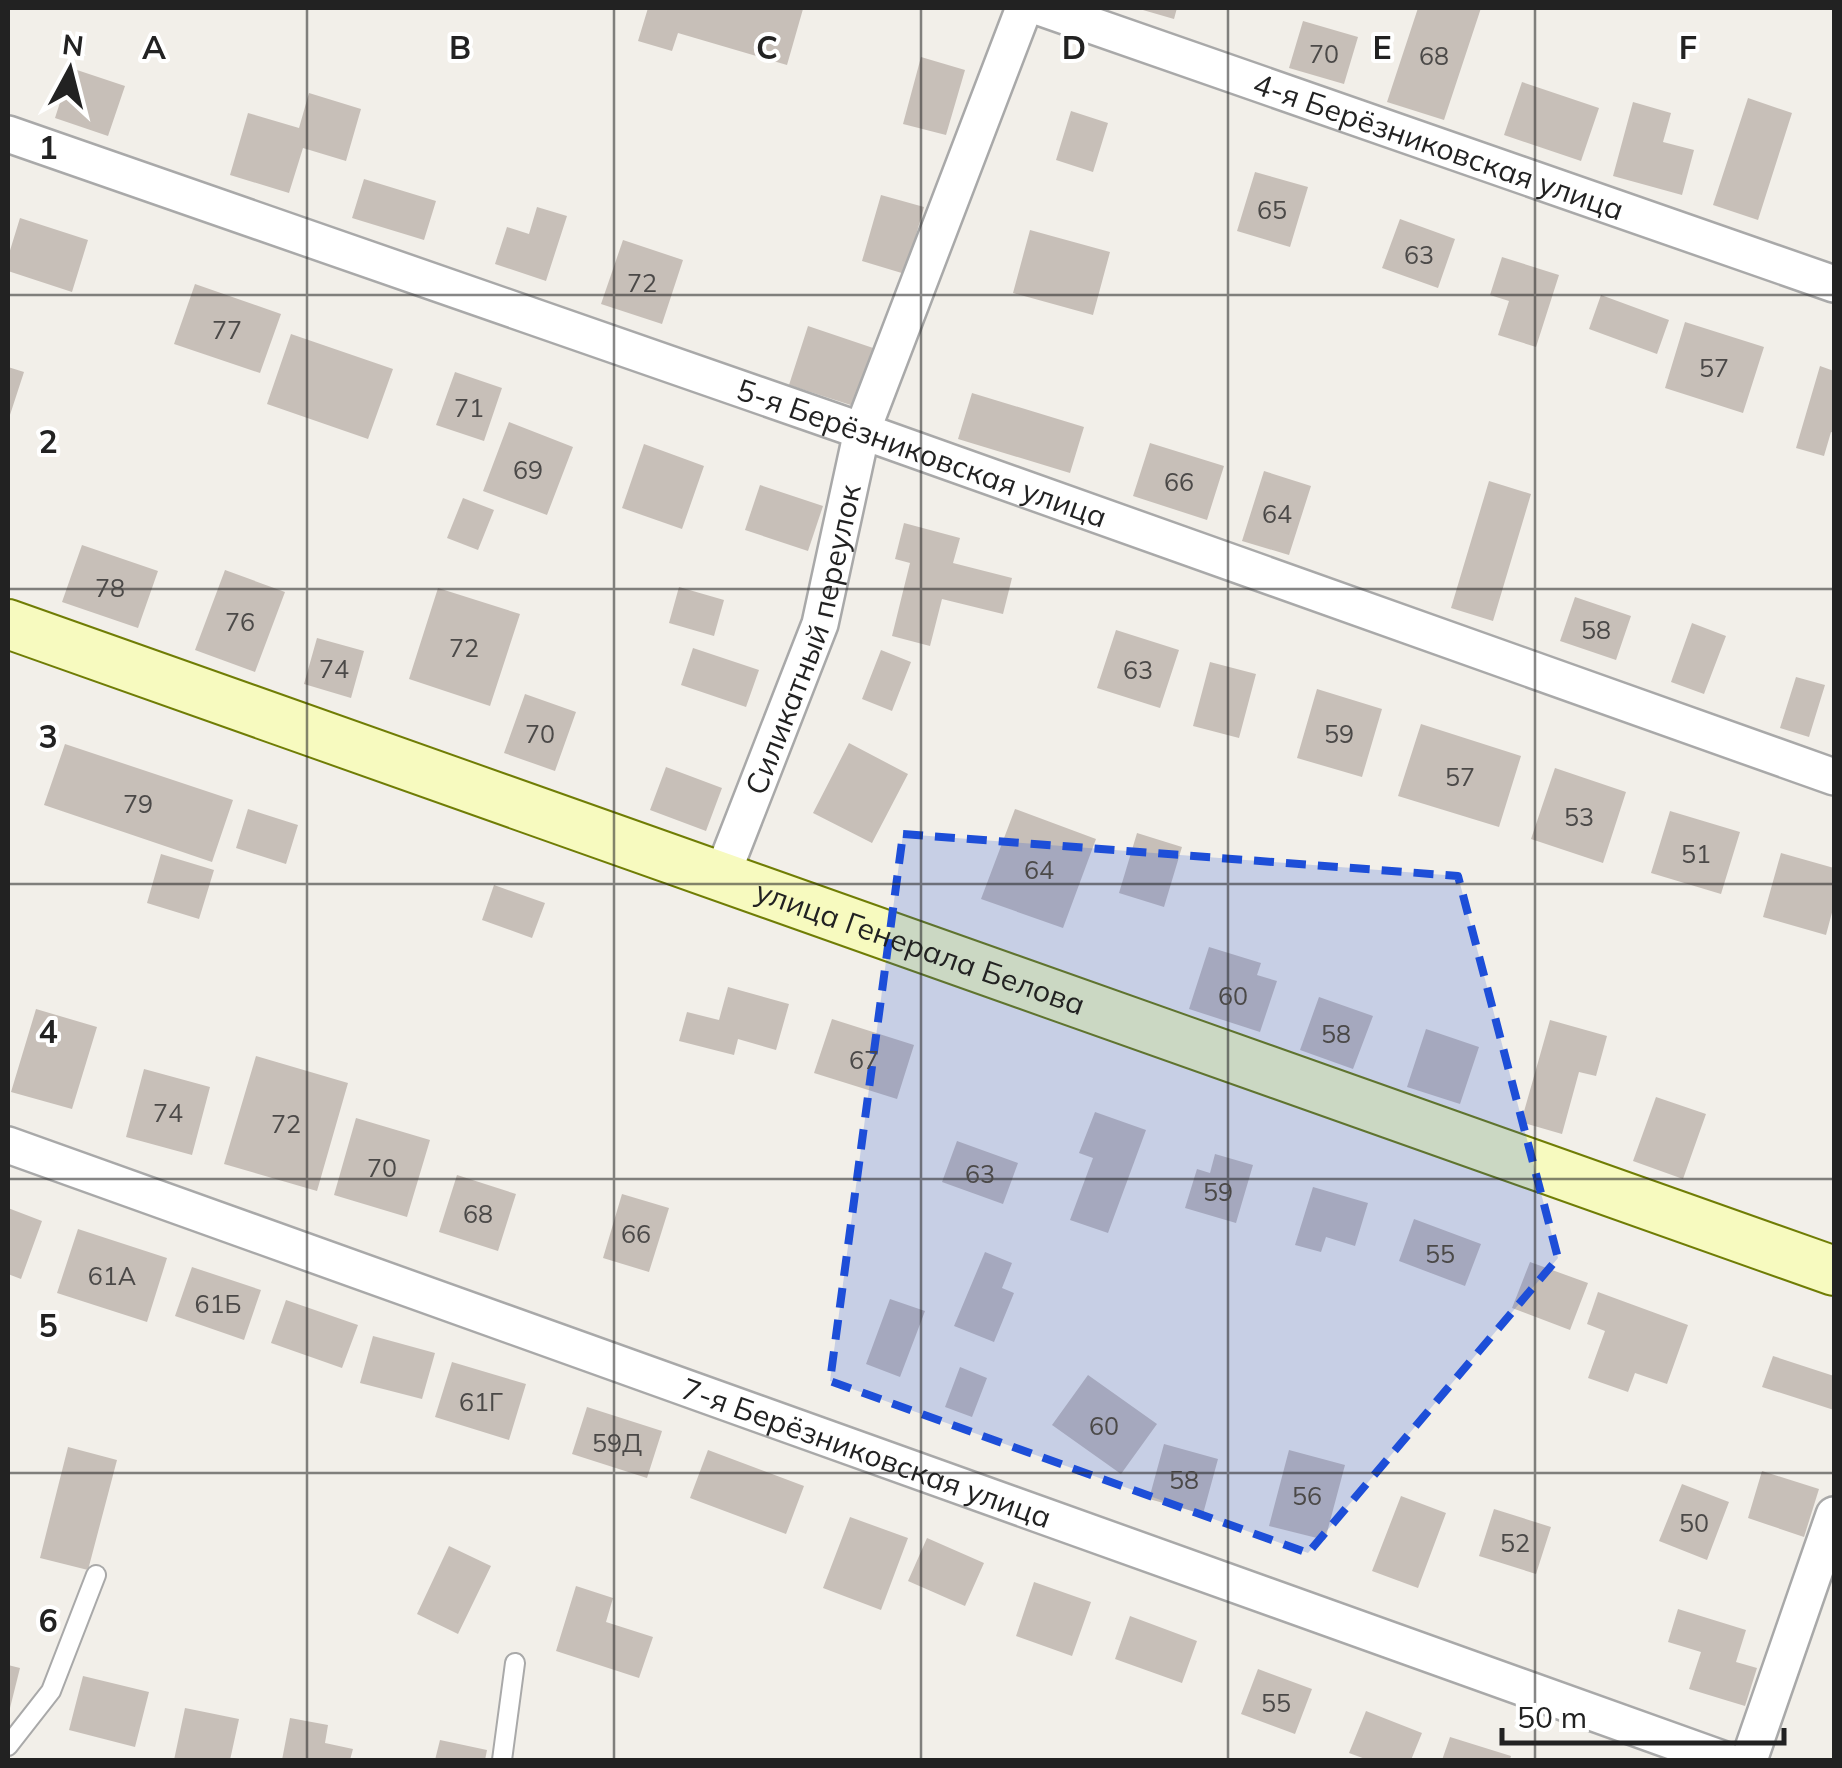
<svg xmlns="http://www.w3.org/2000/svg" width="1842" height="1768" viewBox="0 0 1842 1768" font-family="Mulish,sans-serif">
<style>
.building{fill:#c7bfb8}
.lines{fill:none;stroke-linecap:round;stroke-linejoin:round}
.service-casing{stroke:#a9a9a9;stroke-width:22}
.minor-casing{stroke:#a9a9a9;stroke-width:40}
.secondary-casing{stroke:#707d05;stroke-width:52}
.service{stroke:#fff;stroke-width:18}
.minor{stroke:#fff;stroke-width:35}
.secondary{stroke:#f7fabf;stroke-width:48}
.marked{fill:#1d4ed8;fill-opacity:0.2;stroke:#1d4ed8;stroke-width:8;stroke-dasharray:20 12;stroke-linejoin:round}
.grid{fill:none;stroke:#222;stroke-width:2.5;stroke-opacity:0.55}
.labels{text-anchor:middle;dominant-baseline:central;stroke-width:8;stroke-linejoin:round;paint-order:stroke}
.number-label{font-size:25px;fill:#4b4948}
.street-label{font-size:30px;fill:#222;stroke:#fff}
.grid-label{font-size:32px;text-anchor:middle;font-weight:bold;fill:#222;stroke:#fff;stroke-width:8;stroke-linejoin:round;paint-order:stroke}
</style>
<rect width="100%" height="100%" fill="#f2efe9"/>
<path class="building" d="M 648,8 L 799,8 L 803,9 L 787,65 L 678,33 L 672,51 L 638,41 Z
M 1136,8 L 1177,8 L 1174,19 Z
M 1418,8 L 1481,8 L 1444,120 L 1387,102 Z
M 1303,21 L 1358,37 L 1344,84 L 1289,68 Z
M 921,57 L 965,70 L 946,135 L 903,124 Z
M 71,68 L 125,86 L 108,136 L 55,118 Z
M 1522,82 L 1599,108 L 1581,161 L 1504,135 Z
M 309,93 L 361,109 L 346,161 L 303,148 L 289,193 L 230,175 L 248,113 L 299,128 Z
M 1748,98 L 1792,113 L 1758,220 L 1713,205 Z
M 1633,102 L 1671,113 L 1663,142 L 1694,150 L 1682,195 L 1613,176 Z
M 1071,111 L 1108,123 L 1093,172 L 1056,160 Z
M 1255,172 L 1308,187 L 1290,247 L 1237,231 Z
M 364,179 L 436,201 L 424,240 L 352,218 Z
M 881,195 L 924,207 L 905,274 L 862,261 Z
M 537,207 L 567,216 L 546,281 L 495,264 L 507,227 L 529,234 Z
M 20,218 L 88,240 L 72,292 L 8,271 L 8,257 Z
M 1400,219 L 1455,239 L 1438,288 L 1382,268 Z
M 1030,230 L 1110,252 L 1093,315 L 1013,293 Z
M 623,240 L 683,260 L 662,324 L 601,304 Z
M 1502,257 L 1559,275 L 1536,347 L 1498,335 L 1509,301 L 1490,295 Z
M 195,284 L 281,314 L 260,373 L 174,344 Z
M 1601,295 L 1669,320 L 1657,354 L 1589,329 Z
M 1685,322 L 1764,347 L 1743,413 L 1665,388 Z
M 808,326 L 882,351 L 863,409 L 789,385 Z
M 291,334 L 393,369 L 368,439 L 267,404 Z
M 1820,366 L 1834,371 L 1834,433 L 1831,432 L 1824,456 L 1796,448 Z
M 8,367 L 24,372 L 8,421 Z
M 455,372 L 502,388 L 484,441 L 436,425 Z
M 972,393 L 1084,427 L 1070,473 L 958,439 Z
M 509,422 L 573,447 L 547,515 L 483,491 Z
M 1150,443 L 1224,466 L 1207,520 L 1133,496 Z
M 644,444 L 704,466 L 682,529 L 622,508 Z
M 1264,471 L 1311,486 L 1289,555 L 1242,541 Z
M 1489,481 L 1531,494 L 1493,621 L 1451,608 Z
M 760,485 L 823,506 L 808,551 L 745,530 Z
M 463,498 L 494,510 L 478,550 L 447,538 Z
M 904,523 L 960,538 L 953,563 L 1012,578 L 1003,614 L 942,599 L 930,646 L 892,636 L 910,563 L 895,559 Z
M 82,545 L 158,571 L 138,628 L 62,602 Z
M 225,570 L 285,592 L 255,672 L 195,650 Z
M 679,587 L 724,600 L 714,636 L 669,623 Z
M 438,588 L 520,614 L 490,706 L 409,679 Z
M 1575,597 L 1631,616 L 1616,660 L 1560,641 Z
M 1692,623 L 1726,636 L 1704,694 L 1671,682 Z
M 1116,630 L 1179,650 L 1160,708 L 1097,688 Z
M 317,638 L 364,651 L 351,698 L 304,684 Z
M 693,648 L 759,670 L 746,707 L 681,685 Z
M 881,650 L 911,662 L 892,711 L 862,699 Z
M 1210,662 L 1256,674 L 1239,738 L 1193,726 Z
M 1796,677 L 1825,685 L 1809,737 L 1780,728 Z
M 1317,689 L 1382,709 L 1362,777 L 1297,758 Z
M 525,694 L 576,712 L 555,771 L 504,753 Z
M 1421,724 L 1521,756 L 1499,827 L 1398,796 Z
M 849,743 L 908,774 L 872,843 L 813,813 Z
M 65,744 L 233,800 L 212,862 L 44,805 Z
M 666,767 L 722,788 L 706,831 L 650,810 Z
M 1555,768 L 1626,792 L 1603,863 L 1531,839 Z
M 248,809 L 298,825 L 286,864 L 236,848 Z
M 1015,809 L 1096,839 L 1063,928 L 981,899 Z
M 1670,811 L 1740,832 L 1721,894 L 1651,873 Z
M 1137,833 L 1182,847 L 1164,907 L 1119,893 Z
M 1781,853 L 1834,868 L 1834,905 L 1826,935 L 1763,917 Z
M 161,854 L 214,870 L 199,919 L 147,903 Z
M 494,885 L 545,903 L 532,938 L 482,920 Z
M 1209,947 L 1261,963 L 1257,975 L 1277,981 L 1260,1032 L 1189,1009 Z
M 728,987 L 789,1004 L 776,1050 L 738,1039 L 734,1055 L 679,1041 L 687,1012 L 719,1020 Z
M 1319,997 L 1373,1016 L 1353,1069 L 1300,1050 Z
M 36,1009 L 97,1027 L 72,1109 L 11,1092 Z
M 832,1019 L 914,1045 L 897,1099 L 814,1073 Z
M 1550,1020 L 1607,1036 L 1596,1076 L 1579,1072 L 1562,1134 L 1521,1122 Z
M 1426,1029 L 1479,1047 L 1460,1104 L 1407,1087 Z
M 256,1056 L 348,1083 L 317,1191 L 224,1164 Z
M 144,1069 L 210,1087 L 192,1155 L 126,1137 Z
M 1656,1097 L 1706,1114 L 1683,1179 L 1633,1161 Z
M 1095,1112 L 1146,1130 L 1108,1233 L 1070,1220 L 1093,1158 L 1079,1153 Z
M 356,1118 L 430,1140 L 407,1217 L 334,1195 Z
M 957,1141 L 1018,1163 L 1003,1204 L 942,1182 Z
M 1215,1154 L 1253,1165 L 1236,1223 L 1185,1208 L 1197,1169 L 1210,1173 Z
M 457,1175 L 516,1194 L 498,1251 L 439,1232 Z
M 1313,1187 L 1368,1203 L 1355,1246 L 1326,1237 L 1321,1252 L 1295,1245 Z
M 622,1194 L 669,1208 L 649,1272 L 603,1258 Z
M 8,1208 L 42,1221 L 21,1279 L 8,1274 Z
M 1414,1219 L 1481,1244 L 1465,1286 L 1399,1261 Z
M 78,1229 L 167,1258 L 147,1322 L 57,1293 Z
M 985,1252 L 1012,1263 L 1002,1288 L 1014,1293 L 994,1342 L 954,1326 Z
M 1530,1262 L 1588,1283 L 1570,1330 L 1512,1308 Z
M 192,1267 L 261,1290 L 244,1340 L 175,1316 Z
M 1598,1292 L 1688,1325 L 1667,1384 L 1635,1373 L 1628,1392 L 1588,1378 L 1605,1331 L 1587,1324 Z
M 890,1299 L 925,1311 L 900,1377 L 866,1364 Z
M 286,1300 L 358,1325 L 342,1368 L 271,1343 Z
M 373,1336 L 435,1353 L 422,1399 L 360,1383 Z
M 1773,1356 L 1834,1376 L 1834,1410 L 1762,1387 Z
M 452,1362 L 526,1384 L 509,1440 L 435,1417 Z
M 960,1367 L 987,1378 L 972,1417 L 945,1407 Z
M 1088,1375 L 1157,1424 L 1121,1474 L 1052,1425 Z
M 587,1407 L 662,1431 L 647,1478 L 572,1454 Z
M 1164,1444 L 1218,1459 L 1203,1514 L 1149,1499 Z
M 68,1447 L 117,1460 L 88,1570 L 40,1558 Z
M 708,1450 L 804,1486 L 786,1534 L 690,1498 Z
M 1289,1450 L 1345,1465 L 1325,1540 L 1269,1526 Z
M 1762,1471 L 1819,1489 L 1804,1537 L 1748,1518 Z
M 1682,1484 L 1729,1502 L 1707,1560 L 1659,1541 Z
M 1401,1496 L 1446,1513 L 1418,1588 L 1372,1571 Z
M 1494,1509 L 1551,1527 L 1536,1574 L 1479,1556 Z
M 850,1517 L 908,1538 L 881,1610 L 823,1588 Z
M 927,1538 L 984,1563 L 965,1606 L 908,1581 Z
M 449,1546 L 491,1566 L 458,1634 L 417,1614 Z
M 1034,1582 L 1091,1602 L 1072,1656 L 1016,1636 Z
M 576,1586 L 613,1598 L 606,1622 L 653,1637 L 639,1678 L 556,1651 Z
M 1678,1609 L 1746,1630 L 1736,1662 L 1757,1668 L 1745,1706 L 1689,1689 L 1701,1652 L 1668,1642 Z
M 1130,1616 L 1197,1641 L 1182,1683 L 1115,1659 Z
M 8,1665 L 20,1668 L 9,1712 L 8,1712 Z
M 1258,1669 L 1312,1689 L 1295,1734 L 1241,1714 Z
M 83,1676 L 149,1692 L 135,1747 L 69,1730 Z
M 185,1708 L 239,1719 L 230,1760 L 174,1760 Z
M 1366,1711 L 1422,1733 L 1411,1760 L 1368,1760 L 1349,1753 Z
M 290,1718 L 328,1725 L 325,1743 L 353,1749 L 350,1760 L 282,1760 Z
M 1450,1737 L 1511,1756 L 1510,1760 L 1442,1760 Z
M 440,1740 L 487,1750 L 485,1760 L 435,1760 Z"/>
<g class="lines">
<defs>
<path id="service" d="M 8,1746 L 51,1691 L 96,1575
M 502,1760 L 515,1663"/>
<g id="minor">
<path id="s1" d="M 1042,8 L 1834,284"/>
<path id="s2" d="M 8,134 L 862,431 L 1834,777"/>
<path id="s3" d="M 722,875 L 820,624 L 862,431 L 1024,8"/>
<path id="s4" d="M 8,1145 L 1725,1760"/>
<path d="M 1749,1760 L 1834,1515"/>
</g>
<g id="secondary">
<path id="s5" d="M 8,624 L 1834,1271"/>
</g>
</defs>
<use href="#service" class="service-casing"/>
<use href="#minor" class="minor-casing"/>
<use href="#secondary" class="secondary-casing"/>
<use href="#service" class="service"/>
<use href="#minor" class="minor"/>
<use href="#secondary" class="secondary"/>
</g>
<path class="marked" d="M 903,834 L 1458,876 L 1558,1258 L 1308,1553 L 830,1381 Z"/>
<path class="grid" d="M 307,8 L 307,1760M 614,8 L 614,1760M 921,8 L 921,1760M 1228,8 L 1228,1760M 1535,8 L 1535,1760M 8,295 L 1834,295M 8,589 L 1834,589M 8,884 L 1834,884M 8,1179 L 1834,1179M 8,1473 L 1834,1473"/>
<g class="labels">
<g class="number-label">
<text x="1324" y="53">70</text>
<text x="1434" y="55">68</text>
<text x="1272" y="209">65</text>
<text x="1419" y="254">63</text>
<text x="642" y="282">72</text>
<text x="227" y="329">77</text>
<text x="1714" y="367">57</text>
<text x="469" y="407">71</text>
<text x="528" y="469">69</text>
<text x="1179" y="481">66</text>
<text x="1277" y="513">64</text>
<text x="110" y="587">78</text>
<text x="240" y="621">76</text>
<text x="1596" y="629">58</text>
<text x="464" y="647">72</text>
<text x="334" y="668">74</text>
<text x="1138" y="669">63</text>
<text x="540" y="733">70</text>
<text x="1339" y="733">59</text>
<text x="1460" y="776">57</text>
<text x="138" y="803">79</text>
<text x="1579" y="816">53</text>
<text x="1696" y="853">51</text>
<text x="1039" y="869">64</text>
<text x="1233" y="995">60</text>
<text x="1336" y="1033">58</text>
<text x="864" y="1059">67</text>
<text x="168" y="1112">74</text>
<text x="286" y="1123">72</text>
<text x="382" y="1167">70</text>
<text x="980" y="1173">63</text>
<text x="1218" y="1191">59</text>
<text x="478" y="1213">68</text>
<text x="636" y="1233">66</text>
<text x="1440" y="1253">55</text>
<text x="112" y="1275">61А</text>
<text x="218" y="1303">61Б</text>
<text x="481" y="1401">61Г</text>
<text x="1104" y="1425">60</text>
<text x="617" y="1442">59Д</text>
<text x="1184" y="1479">58</text>
<text x="1307" y="1495">56</text>
<text x="1694" y="1522">50</text>
<text x="1515" y="1542">52</text>
<text x="1276" y="1702">55</text>
</g>
<g class="street-label">
<text stroke="none"><textPath href="#s1" startOffset="420">4-я Берёзниковская улица</textPath></text>
<text stroke="none"><textPath href="#s2" startOffset="968">5-я Берёзниковская улица</textPath></text>
<text stroke="none"><textPath href="#s3" startOffset="250">Силикатный переулок</textPath></text>
<text stroke="none"><textPath href="#s5" startOffset="968">улица Генерала Белова</textPath></text>
<text stroke="none"><textPath href="#s4" startOffset="912">7-я Берёзниковская улица</textPath></text>
</g>
</g>
<g class="grid-label">
<text x="154" y="59">A</text>
<text x="460" y="59">B</text>
<text x="767" y="59">C</text>
<text x="1074" y="59">D</text>
<text x="1382" y="59">E</text>
<text x="1688" y="59">F</text>
<text x="48" y="159">1</text>
<text x="48" y="453">2</text>
<text x="48" y="748">3</text>
<text x="48" y="1043">4</text>
<text x="48" y="1337">5</text>
<text x="48" y="1632">6</text>
</g>
<rect width="1842" height="1768" fill="none" stroke="#222222" stroke-width="20"/>
<g transform="translate(70 70) rotate(7)" stroke="#ffffff" stroke-width="8" paint-order="stroke">
<path d="M0-8L18 38L0 25L-18 38Z" fill="#222222"/>
<text y="-15" font-size="28" font-weight="bold" text-anchor="middle" fill="#222222">N</text>
</g>
<path d="M1502 1728v15h282v-15" fill="none" stroke="#222222" stroke-width="5"/>
<text x="1517" y="1728" font-size="30" fill="#222222" stroke="#ffffff" stroke-width="8" paint-order="stroke">50 m</text>
</svg>
